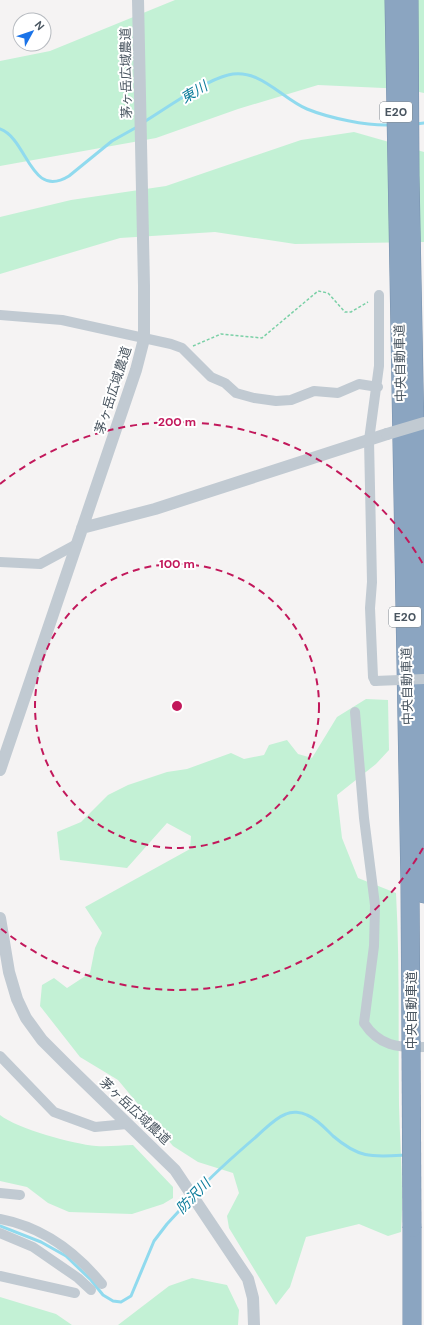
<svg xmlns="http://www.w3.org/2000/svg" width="424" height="1325" viewBox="0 0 424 1325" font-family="'DM Sans','Noto Sans JP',sans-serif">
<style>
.green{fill:#c3f1d5}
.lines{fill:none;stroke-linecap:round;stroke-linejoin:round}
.stream{stroke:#90daee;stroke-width:3}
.motorway-casing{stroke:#7690ad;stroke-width:19}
.path{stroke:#7ad0a6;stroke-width:1.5;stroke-dasharray:3 2;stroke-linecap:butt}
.minor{stroke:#c1cad2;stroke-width:10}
.tertiary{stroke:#c1cad2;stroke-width:12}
.motorway{stroke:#8ba5c1;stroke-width:18}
.motorway-bridge-casing{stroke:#7690ad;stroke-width:19;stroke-linecap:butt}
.minor-bridge{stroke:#c1cad2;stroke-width:10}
.tertiary-bridge{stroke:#c1cad2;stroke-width:12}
.motorway-bridge{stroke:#8ba5c1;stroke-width:18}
.ring{fill:none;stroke:#c2185b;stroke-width:2;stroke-dasharray:7 5}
.labels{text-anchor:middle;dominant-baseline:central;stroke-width:4;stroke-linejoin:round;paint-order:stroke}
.shield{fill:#fff;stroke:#808990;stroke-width:1}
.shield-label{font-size:12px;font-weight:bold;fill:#4a5661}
.street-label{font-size:13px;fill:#4a5661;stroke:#fff}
.water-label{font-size:14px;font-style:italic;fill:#0c7c9b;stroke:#fff}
.centre{fill:#c2185b;stroke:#fff;stroke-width:2}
.ring-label{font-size:12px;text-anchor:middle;font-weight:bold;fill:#c2185b;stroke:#fff;stroke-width:4;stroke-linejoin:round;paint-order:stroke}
</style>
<rect width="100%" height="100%" fill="#f5f3f3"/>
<path class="green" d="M 175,0 L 424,0 L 424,93 L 405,89 L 318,85 L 238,109 L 156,138 L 0,166 L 0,61 L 50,51 Z
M 354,132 L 424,152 L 424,242 L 295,244 L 215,232 L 120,238 L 0,274 L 0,217 L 71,200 L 166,186 L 301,140 Z
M 366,699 L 388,700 L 389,750 L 376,764 L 337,795 L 342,838 L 358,878 L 396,893 C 400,964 398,1034 399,1105 C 400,1147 404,1190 401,1232 L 388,1236 L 359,1224 L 306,1237 L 290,1287 L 276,1305 L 229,1228 L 227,1216 L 239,1193 L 233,1173 L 198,1162 L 173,1146 L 118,1080 L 80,1057 L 40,1006 L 42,985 L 54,978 L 67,988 L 90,973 L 95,948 L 102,933 L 85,907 L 190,849 L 191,836 L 167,823 L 127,868 L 60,860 L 57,832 L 81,822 L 108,795 L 128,785 L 167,772 L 187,769 L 231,753 L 244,759 L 264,755 L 269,745 L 287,740 L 298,754 L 312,758 L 337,717 Z
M 0,1115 C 18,1129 73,1144 96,1146 C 108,1147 121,1145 133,1145 L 173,1187 L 173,1198 L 163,1204 L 132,1214 L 69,1212 L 48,1203 L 27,1187 L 0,1181 Z
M 192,1278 L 227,1285 L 239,1310 L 238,1325 L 118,1325 L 169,1286 Z
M 0,1297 L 56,1314 L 72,1325 L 0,1325 Z"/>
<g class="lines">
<path class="stream" d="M 144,122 C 165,109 206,80 228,75 C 259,67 281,98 307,109 C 329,118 367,126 390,125
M 416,124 L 424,123
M 0,129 C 28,139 30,200 69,176 L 112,141 L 137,127
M 195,1194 C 214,1173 236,1154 257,1136 C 266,1128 275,1118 286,1114 C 292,1111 301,1112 307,1115 C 317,1119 325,1128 333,1136 C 360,1159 372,1157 406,1155
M 0,1226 L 41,1242 L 66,1256 L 91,1280 L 103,1295 L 113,1301 L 121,1302 L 131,1296 L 154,1241 L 167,1224 L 191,1198"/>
<defs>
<path id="motorway" d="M 394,0 L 410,885 L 411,1041
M 409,0 L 410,176 L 424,894
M 412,1228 L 412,1325"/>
</defs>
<use href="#motorway" class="motorway-casing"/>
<path class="path" d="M 193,346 L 221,334 L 262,338 L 318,291 L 328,293 L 345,312 L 351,312 L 368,302"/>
<path class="minor" d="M 0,315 L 62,320 L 171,344 L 182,348 L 211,377 L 225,383 L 236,393 L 254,398 L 276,401 L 291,400 L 314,391 L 338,393 L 359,384 L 378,387
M 0,562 L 40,564 L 77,544
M 375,681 L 373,677 L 370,608 L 372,582 L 369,440 L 379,366 L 379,295
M 355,712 L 364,818 L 375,905 L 374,946 L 364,1023 C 379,1046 398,1048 424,1047
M 0,1056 L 54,1112 L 95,1127 L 127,1124
M 0,1193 L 20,1195
M 0,1219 C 42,1227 75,1251 102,1284
M 0,1233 L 33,1247 L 78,1278 L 91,1290
M 0,1276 L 75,1293"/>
<path class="tertiary" d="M 82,528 L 155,509 L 387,434
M 0,770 L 136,370 L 144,339 L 144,286 L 138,0
M 0,918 L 9,972 L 17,999 L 26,1018 L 42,1040 L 67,1065 L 175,1170 L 248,1279 L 253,1298 L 254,1325"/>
<use href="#motorway" class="motorway"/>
<defs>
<path id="motorway-bridge" d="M 411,1041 L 412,1228"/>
</defs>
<use href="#motorway-bridge" class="motorway-bridge-casing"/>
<path class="minor-bridge" d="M 375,681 L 424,679"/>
<path class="tertiary-bridge" d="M 387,434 L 424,423"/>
<use href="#motorway-bridge" class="motorway-bridge"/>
</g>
<g class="ring">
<circle cx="177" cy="706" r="142"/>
<path d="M423 848A284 284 0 0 1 0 928M0 484A284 284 0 0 1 423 564"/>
</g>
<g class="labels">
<g class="shield">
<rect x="380" y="102" width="32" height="20" rx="3"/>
<rect x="389" y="607" width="32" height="20" rx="3"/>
</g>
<g class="shield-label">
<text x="396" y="112">E20</text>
<text x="405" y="617">E20</text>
</g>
<g class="street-label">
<text transform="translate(126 73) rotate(-91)">茅ヶ岳広域農道</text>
<text transform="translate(400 363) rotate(-91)">中央自動車道</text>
<text transform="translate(113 390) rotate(-72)">茅ヶ岳広域農道</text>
<text transform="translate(407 686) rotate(-91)">中央自動車道</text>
<text transform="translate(411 1010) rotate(-90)">中央自動車道</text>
<text transform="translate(135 1111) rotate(43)">茅ヶ岳広域農道</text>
</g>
<g class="water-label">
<text transform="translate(194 92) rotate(-31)">東川</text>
<text transform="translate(193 1196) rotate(-46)">防沢川</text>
</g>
</g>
<circle cx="177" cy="706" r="6" class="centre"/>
<g class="ring-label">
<text x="177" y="426">200 m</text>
<text x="177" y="568">100 m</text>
</g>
<g transform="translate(32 32) rotate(50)"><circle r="19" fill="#ffffff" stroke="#b7bbc0"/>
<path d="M0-3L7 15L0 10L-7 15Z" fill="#1a73e8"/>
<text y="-6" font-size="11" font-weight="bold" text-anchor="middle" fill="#4a5661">N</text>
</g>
</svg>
